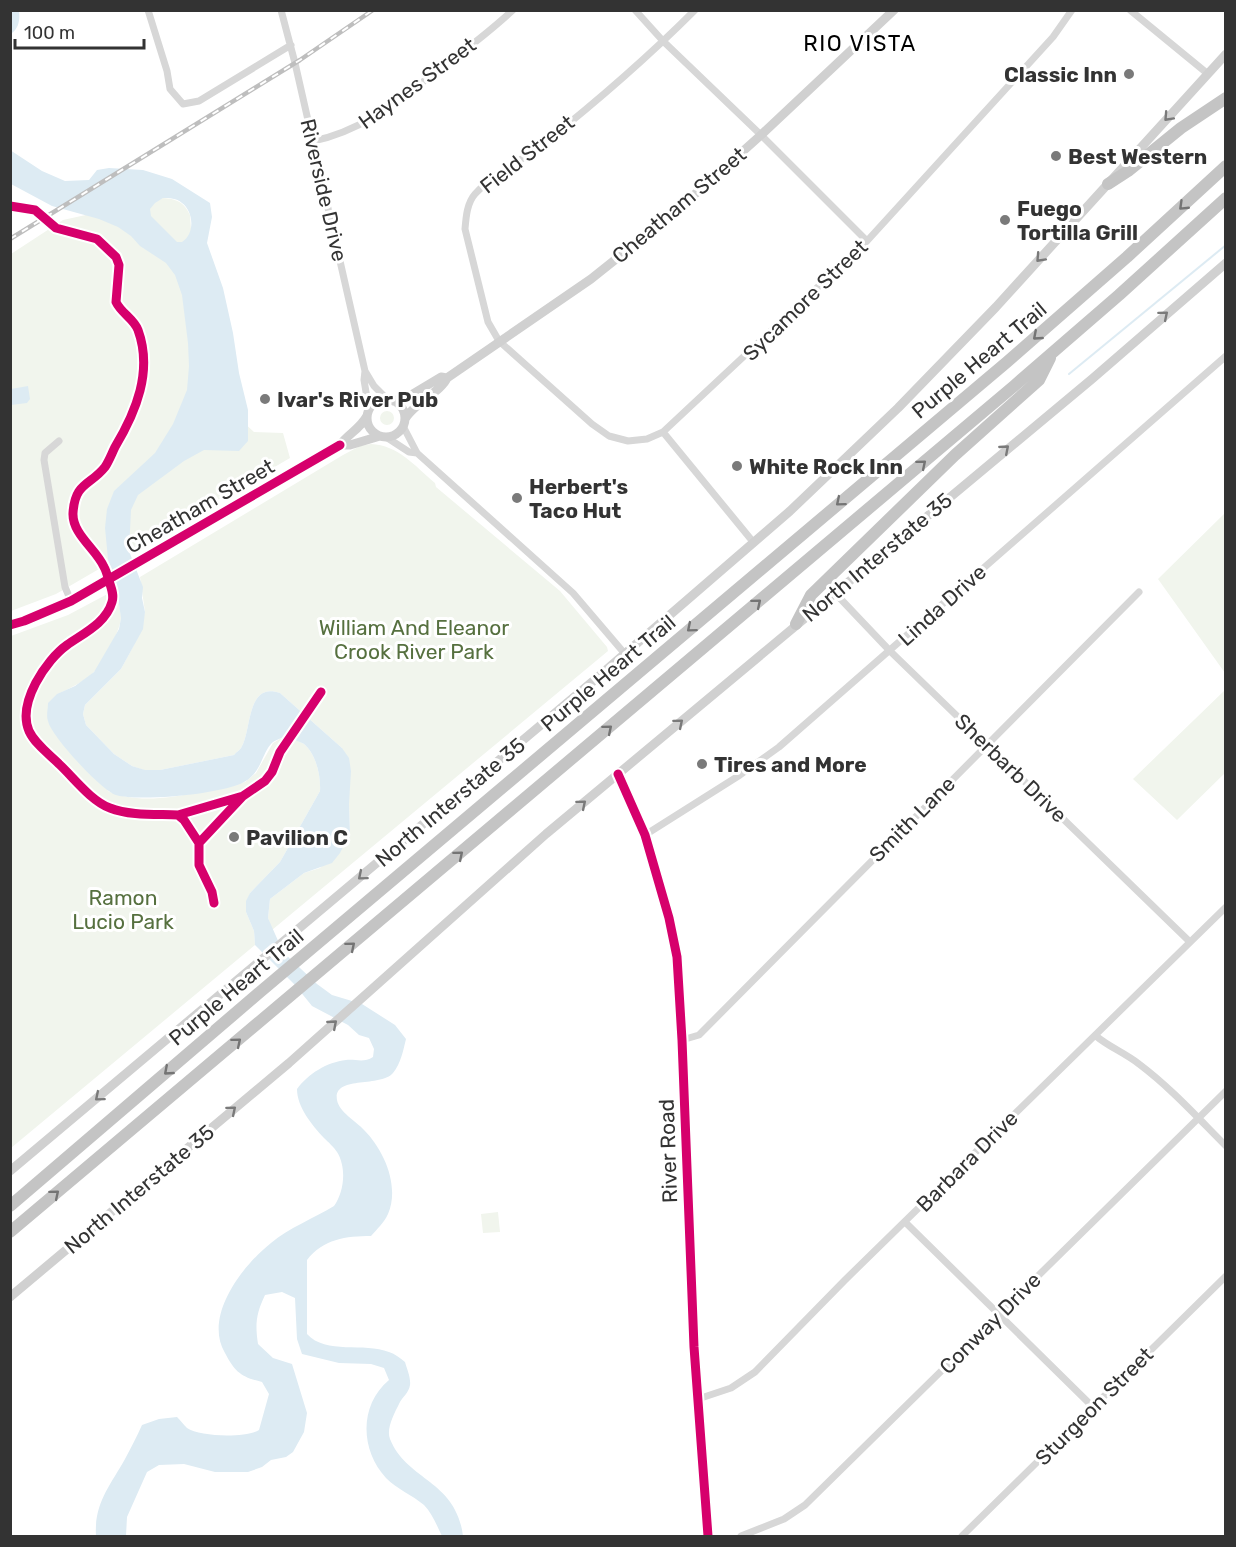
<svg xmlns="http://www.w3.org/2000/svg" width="1236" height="1547" viewBox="0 0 1236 1547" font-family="Rubik,sans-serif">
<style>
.green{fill:#f1f5ed}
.water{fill:#ddebf3;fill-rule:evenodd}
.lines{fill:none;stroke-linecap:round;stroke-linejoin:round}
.stream{stroke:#ddebf3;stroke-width:2}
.street{stroke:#d7d7d7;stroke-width:7}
.secondary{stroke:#d0d0d0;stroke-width:9}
.highway{stroke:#c4c4c4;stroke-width:12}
.rail-casing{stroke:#bebebe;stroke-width:4.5}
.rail{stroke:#fff;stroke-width:2;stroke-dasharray:7;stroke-linecap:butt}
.cycleway-casing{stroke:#fff;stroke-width:13}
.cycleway{stroke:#d6006c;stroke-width:9}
.oneway{stroke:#7a7a7a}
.oneway2{stroke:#747474}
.poi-dot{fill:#7a7a7a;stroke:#fff;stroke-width:2}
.labels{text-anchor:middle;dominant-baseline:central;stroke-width:6;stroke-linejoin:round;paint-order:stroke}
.poi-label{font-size:21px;font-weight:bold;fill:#333;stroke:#fff;text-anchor:start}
.street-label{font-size:21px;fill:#333;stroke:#fff}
.park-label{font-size:21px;fill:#56703f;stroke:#fff}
.neighbourhood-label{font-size:22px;letter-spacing:1.5px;fill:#000;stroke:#fff}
</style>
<rect width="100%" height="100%" fill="#fff"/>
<path class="green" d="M 163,198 C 177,199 184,202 190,215 L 202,384 L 254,432 L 283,433 L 290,458 L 56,594 L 11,611 L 11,254 L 63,220 Z
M380 418a7 7 0 1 1 14 0a7 7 0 1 1-14 0Z
M 371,444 C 398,445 415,466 435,483 L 436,487 L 560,591 L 607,647 L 608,651 L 272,930 L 268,918 L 270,899 L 304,873 L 320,868 L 350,833 L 349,804 L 342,748 L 280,693 C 246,681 252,731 241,748 C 239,751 236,752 234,755 L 160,770 L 144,770 L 132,766 L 114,754 L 86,725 L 83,714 L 85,705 L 121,669 L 134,645 L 145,612 L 140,577 L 343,455 L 360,446 Z
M 1225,513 L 1225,673 L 1158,579 Z
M 115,590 C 117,599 121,608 121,617 C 121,630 103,662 94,672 C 84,682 70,688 58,694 L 108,791 C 146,809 206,790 245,782 L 256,773 L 273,743 L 285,736 C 291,738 299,741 304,744 C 316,754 321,776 320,791 L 280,862 L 250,893 L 246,912 L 254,931 L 255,945 L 11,1148 L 11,636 L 68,615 Z
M 1225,690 L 1225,773 L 1177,820 L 1133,779 Z
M 498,1212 L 500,1232 L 483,1233 L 481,1214 Z"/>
<path class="water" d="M 11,10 L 19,11 C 20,20 19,28 11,34 Z
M 10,150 L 42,171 L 65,181 L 89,180 L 97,170 L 109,168 L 143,170 L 172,179 L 210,203 L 212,217 L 207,243 L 223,288 L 233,333 L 239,373 L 248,410 L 248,441 L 239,451 L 204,450 L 184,461 L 138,495 L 131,510 L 129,551 L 143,587 L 142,598 L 145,612 L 143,629 L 121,669 L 85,705 L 83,714 L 86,725 L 114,754 L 132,766 L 145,770 L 160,770 L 234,755 C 236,752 239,751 241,748 C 252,731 246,681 280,693 L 342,748 L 349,758 L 351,771 L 349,804 L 350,833 L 340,853 L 332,863 L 304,873 L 270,899 L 268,918 L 283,952 L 317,984 L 332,995 L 362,1004 L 395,1025 L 406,1039 C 403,1051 401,1063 393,1073 C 380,1088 333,1075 337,1100 C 339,1112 356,1121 364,1130 C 384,1150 400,1186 388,1214 C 384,1223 377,1229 371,1236 C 346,1236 323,1239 307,1260 L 307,1334 C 326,1355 364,1342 389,1352 C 395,1354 400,1358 405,1362 C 407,1369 411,1378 410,1385 C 409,1393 402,1397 399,1404 C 394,1414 386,1429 390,1439 C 407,1481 456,1480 463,1536 L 442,1536 C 437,1526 432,1513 424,1505 C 412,1495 397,1489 386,1478 C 360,1450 359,1405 389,1380 L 384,1368 L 371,1364 L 339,1363 L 302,1354 L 297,1339 L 295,1298 L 282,1292 L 265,1295 C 256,1314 255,1324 258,1344 L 273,1358 L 292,1364 L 307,1413 L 304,1432 L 293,1452 L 286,1457 L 271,1460 L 262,1467 L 248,1472 L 215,1472 L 184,1464 L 159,1465 L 147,1472 L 127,1517 L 126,1536 L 96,1536 C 94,1503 110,1486 125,1459 C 131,1448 137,1436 142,1425 L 159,1419 L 177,1417 C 180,1420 184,1425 187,1428 C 200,1437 246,1438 259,1430 L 269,1394 L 262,1382 C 241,1377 235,1372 225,1353 C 203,1316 243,1265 271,1243 C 289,1228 314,1218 334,1206 C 344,1192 347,1168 337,1152 C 334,1147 328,1142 324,1138 C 312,1125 297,1107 297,1089 C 308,1074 327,1062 346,1060 C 356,1059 364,1063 373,1057 L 374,1049 L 369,1038 L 359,1035 L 348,1025 L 312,1006 L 295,985 L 255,945 L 254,931 L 246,912 L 246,901 L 250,893 L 280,862 L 320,791 C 321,776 316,754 304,744 C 299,741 291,739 285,736 C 282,738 276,740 273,742 C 261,753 263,771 244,782 C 223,794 139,802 116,795 C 102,791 51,736 48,721 C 46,716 48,709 48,703 L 57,694 L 75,686 L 94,672 L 119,629 L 121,618 L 119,604 L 108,559 L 105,528 L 107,509 L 114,491 L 155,453 L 173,424 L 187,390 L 189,366 L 188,343 L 182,295 L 175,275 L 166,263 L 140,246 L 131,236 L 118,227 L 99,219 L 52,206 L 11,184 ZM 163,198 C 170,198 176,198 182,203 C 194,212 195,234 182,242 L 177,242 L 151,216 L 150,209 L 155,203 Z
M 28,386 L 30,399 L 27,403 L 11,405 L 11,389 Z"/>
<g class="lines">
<path class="stream" d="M 1069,374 L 1226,245"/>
<path class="street" d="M 148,10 L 167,71 L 170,89 L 183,104 L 199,101 L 291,45
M 281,10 L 295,63 L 365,371 L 364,380 L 369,410
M 635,10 L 663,41 L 761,135 L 867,241
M 695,10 C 647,58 595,103 542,145 C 521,161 493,174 475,194 C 467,203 466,217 465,229 L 488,322 L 499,341 L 592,424 L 609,436 L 628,441 L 647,439 L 663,432 L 867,241 L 1053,37 L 1072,10
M 1130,10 L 1208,74
M 313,141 C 362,131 398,101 437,71 C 463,52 489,32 513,10
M 365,371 L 374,386 L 387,399
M 403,426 L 417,453 L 573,593 L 625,654
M 663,432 L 754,543
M 386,437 L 409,452 L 417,453
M 59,441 L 45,453 L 44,460 L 65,587 L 71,601
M 834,592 L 890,651 L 1190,942
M 645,835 L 740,775 L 779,747 L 1226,356
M 1096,1036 C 1109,1047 1125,1053 1139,1064 C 1171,1088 1198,1118 1226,1146
M 682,1040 L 699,1035 L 1139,592
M 905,1222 L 1093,1407
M 698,1399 L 731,1388 L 755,1372 L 845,1280 L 1226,907
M 741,1536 L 784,1519 L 805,1505 L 1226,1091
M 962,1536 L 1226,1276"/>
<path class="secondary" d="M367 418a19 19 0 1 1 38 0a19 19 0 1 1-38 0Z
M 393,401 L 406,398 L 441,377 L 447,378 L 591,279 L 675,212 L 761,135 L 894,10
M 405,419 C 414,403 442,391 447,378
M 340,445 L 350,445 L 380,436
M 10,625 C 65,611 114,577 161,548 C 220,513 281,480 340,445 C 348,434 360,429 367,416
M 618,774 L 645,835 L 669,918 L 677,957 L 682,1040 L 694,1347 L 708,1536
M 10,1171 L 598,677 L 790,511 L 898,408 L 996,307 L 1226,54
M 10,1297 L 289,1063 L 546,834 L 1092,379 L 1226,263"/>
<path class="highway" d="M 1108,184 L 1128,171 L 1181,128 L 1226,98
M 796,624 L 811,595 L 955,455 L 1039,380 L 1050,358
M 10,1206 L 260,992 L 1007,362 L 1127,257 L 1226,166
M 10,1232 L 1014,386 L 1119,295 L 1226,198"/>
<defs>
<path id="rail" d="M 10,239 L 300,60 L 373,10"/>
</defs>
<use href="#rail" class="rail-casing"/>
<use href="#rail" class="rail"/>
<defs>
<path id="cycleway" d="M 10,206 L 35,210 L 56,228 L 97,239 L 116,257 L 119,265 L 116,302 C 121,313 134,319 138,330 C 153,371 136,412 115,447 C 112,453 109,461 105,467 C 90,486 75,482 73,513 C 72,534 96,549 104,567 C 107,572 108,579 110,584 C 112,590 114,596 112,602 C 106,623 84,633 67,645 C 46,660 17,703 29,731 C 35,744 49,754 59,764 C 74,778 91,801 110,808 C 130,816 157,814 178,815 L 184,820 L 199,843 L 199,865 L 212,892 L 214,903
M 10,625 L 24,621 L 71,601 L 340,445
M 618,774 L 645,835 L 669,918 L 677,957 L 682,1040 L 694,1347 L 708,1536
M 243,796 L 265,781 L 272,772 L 280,752 L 321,692
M 178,815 L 243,796 L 199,843"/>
</defs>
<use href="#cycleway" class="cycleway-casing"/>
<use href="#cycleway" class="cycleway"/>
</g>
<defs><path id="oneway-chevron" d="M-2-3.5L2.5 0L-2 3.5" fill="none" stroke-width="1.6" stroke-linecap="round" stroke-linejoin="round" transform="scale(1.5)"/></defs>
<g class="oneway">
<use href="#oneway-chevron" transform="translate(1168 117) rotate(133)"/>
<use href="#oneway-chevron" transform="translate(1040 258) rotate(133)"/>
<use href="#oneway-chevron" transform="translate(1164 315) rotate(-40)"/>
<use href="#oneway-chevron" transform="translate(1005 449) rotate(-41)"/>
<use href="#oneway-chevron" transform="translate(679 723) rotate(-40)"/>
<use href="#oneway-chevron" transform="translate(582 804) rotate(-40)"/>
<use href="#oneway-chevron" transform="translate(362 876) rotate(140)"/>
<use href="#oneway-chevron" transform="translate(333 1024) rotate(-41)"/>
<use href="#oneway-chevron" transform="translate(99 1097) rotate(140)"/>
<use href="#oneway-chevron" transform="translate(232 1110) rotate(-40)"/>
</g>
<g class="oneway2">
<use href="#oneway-chevron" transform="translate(1183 206) rotate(136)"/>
<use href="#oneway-chevron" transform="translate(1037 336) rotate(139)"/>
<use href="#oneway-chevron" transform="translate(922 464) rotate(-40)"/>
<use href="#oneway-chevron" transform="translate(840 502) rotate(140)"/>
<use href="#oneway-chevron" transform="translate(757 603) rotate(-40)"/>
<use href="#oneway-chevron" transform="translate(691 628) rotate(140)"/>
<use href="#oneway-chevron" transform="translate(608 729) rotate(-40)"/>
<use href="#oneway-chevron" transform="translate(459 855) rotate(-40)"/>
<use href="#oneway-chevron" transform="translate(351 946) rotate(-40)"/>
<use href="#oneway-chevron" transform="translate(237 1042) rotate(-40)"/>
<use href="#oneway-chevron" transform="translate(168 1071) rotate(139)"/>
<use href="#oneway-chevron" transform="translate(55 1194) rotate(-40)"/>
</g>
<g class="poi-dot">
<circle cx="1129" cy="74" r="6"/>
<circle cx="1056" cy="156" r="6"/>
<circle cx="1005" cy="220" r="6"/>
<circle cx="265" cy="399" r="6"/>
<circle cx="737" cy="466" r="6"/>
<circle cx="517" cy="498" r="6"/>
<circle cx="702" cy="764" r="6"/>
<circle cx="234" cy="837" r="6"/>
</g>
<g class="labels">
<g class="poi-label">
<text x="1117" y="74" text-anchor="end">Classic Inn</text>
<text x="1068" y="156">Best Western</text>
<text x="1017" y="208">Fuego<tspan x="1017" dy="24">Tortilla Grill</tspan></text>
<text x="277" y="399">Ivar's River Pub</text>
<text x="749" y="466">White Rock Inn</text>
<text x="529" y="486">Herbert's<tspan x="529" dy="24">Taco Hut</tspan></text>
<text x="714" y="764">Tires and More</text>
<text x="246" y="837">Pavilion C</text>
</g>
<g class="street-label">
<text transform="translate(417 83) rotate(-36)">Haynes Street</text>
<text transform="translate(527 154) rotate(-38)">Field Street</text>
<text transform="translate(324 190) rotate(77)">Riverside Drive</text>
<text transform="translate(679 205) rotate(-40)">Cheatham Street</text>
<text transform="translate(805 300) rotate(-44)">Sycamore Street</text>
<text transform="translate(979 360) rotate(-40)">Purple Heart Trail</text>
<text transform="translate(200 506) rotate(-30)">Cheatham Street</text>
<text transform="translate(877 557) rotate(-40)">North Interstate 35</text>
<text transform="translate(942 605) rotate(-42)">Linda Drive</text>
<text transform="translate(608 673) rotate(-40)">Purple Heart Trail</text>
<text transform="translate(1011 768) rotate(44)">Sherbarb Drive</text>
<text transform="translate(450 802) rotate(-40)">North Interstate 35</text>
<text transform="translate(912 819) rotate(-45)">Smith Lane</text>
<text transform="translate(236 987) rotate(-40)">Purple Heart Trail</text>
<text transform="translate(668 1151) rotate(-92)">River Road</text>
<text transform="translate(967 1161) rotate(-45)">Barbara Drive</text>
<text transform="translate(139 1189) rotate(-40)">North Interstate 35</text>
<text transform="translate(990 1323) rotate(-45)">Conway Drive</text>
<text transform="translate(1094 1406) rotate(-45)">Sturgeon Street</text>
</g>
<g class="park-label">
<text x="414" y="627">William And Eleanor<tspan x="414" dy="24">Crook River Park</tspan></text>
<text x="123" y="897">Ramon<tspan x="123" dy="24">Lucio Park</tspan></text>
</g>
<g class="neighbourhood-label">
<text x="860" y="43">RIO VISTA</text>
</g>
</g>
<rect width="1236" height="1547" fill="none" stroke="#333333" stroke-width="24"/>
<path d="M15 39v9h129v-9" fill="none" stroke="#333333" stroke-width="3"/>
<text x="24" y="39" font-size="18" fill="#333333" stroke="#ffffff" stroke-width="4.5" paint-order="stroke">100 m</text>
</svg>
